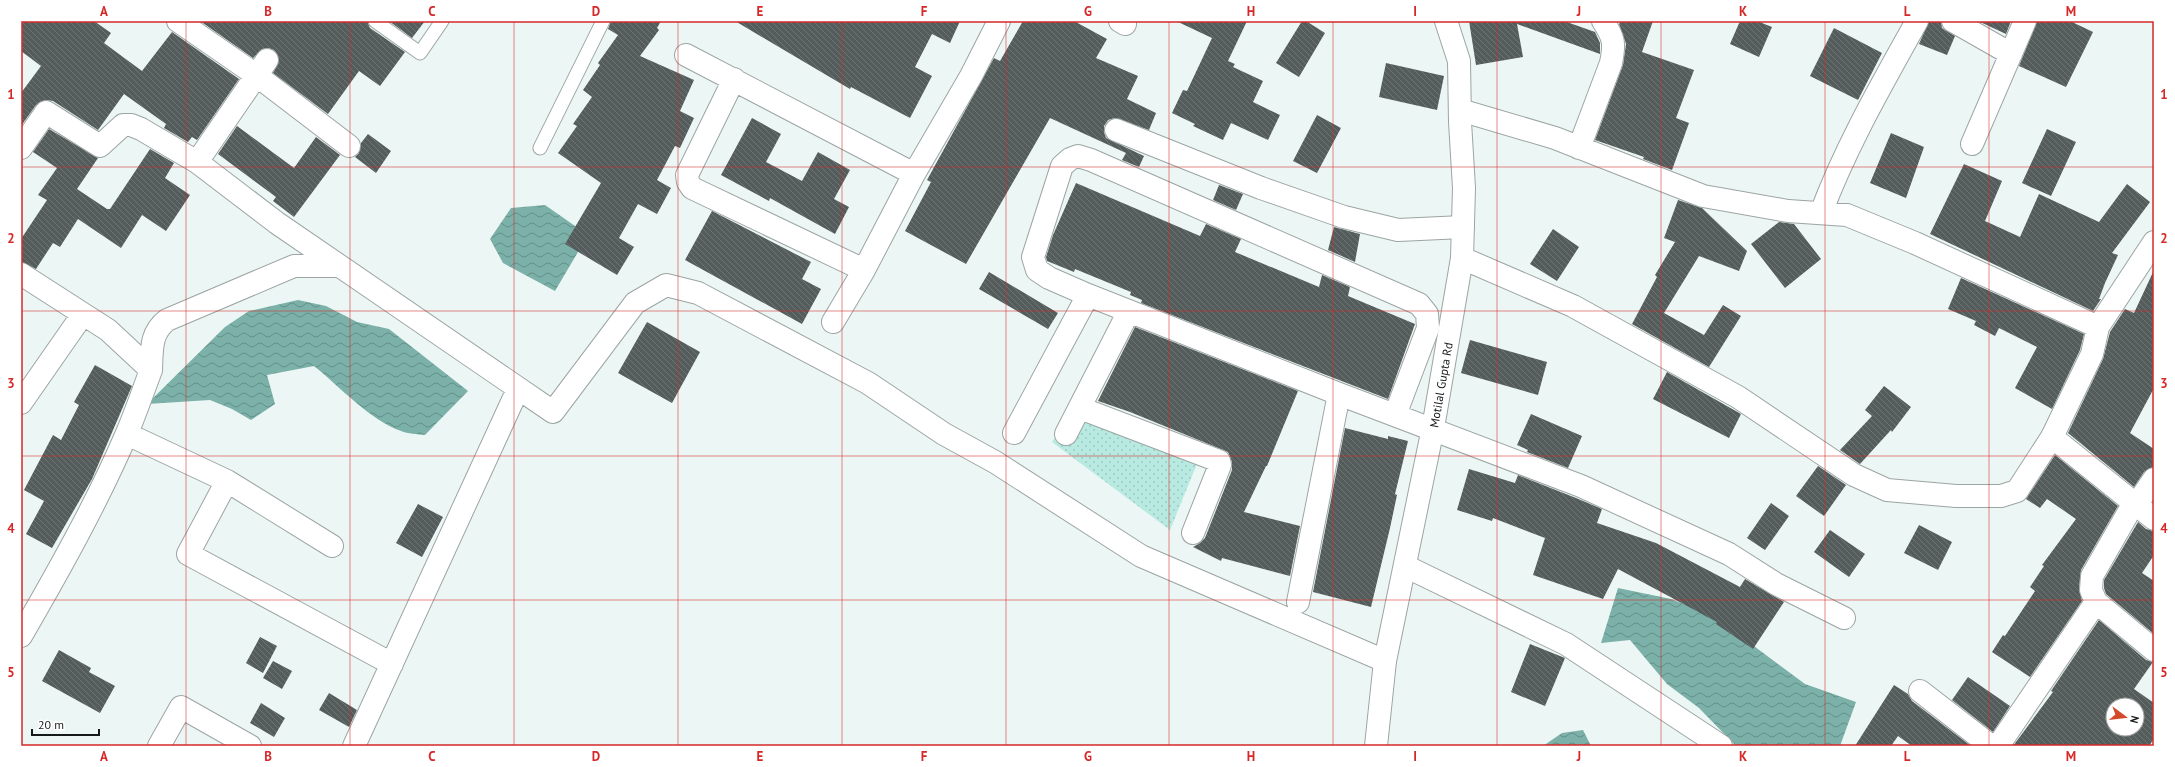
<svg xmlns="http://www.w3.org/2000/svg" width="2175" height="767" viewBox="0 0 2175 767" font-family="'PT Sans',sans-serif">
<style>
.grass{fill:url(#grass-dots)}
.water{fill:url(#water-waves)}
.building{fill:url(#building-back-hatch);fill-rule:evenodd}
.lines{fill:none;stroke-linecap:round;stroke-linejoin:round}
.lane-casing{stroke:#9ca5a3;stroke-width:15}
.street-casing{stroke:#9ca5a3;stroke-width:24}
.secondary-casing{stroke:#9ca5a3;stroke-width:24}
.lane{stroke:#fff;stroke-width:13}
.street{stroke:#fff;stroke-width:22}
.secondary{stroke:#fff;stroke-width:22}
.grid{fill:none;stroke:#d62828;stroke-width:1;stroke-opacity:0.55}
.labels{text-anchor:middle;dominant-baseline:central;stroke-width:4;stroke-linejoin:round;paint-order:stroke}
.street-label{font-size:12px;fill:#161919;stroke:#fff}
.neatline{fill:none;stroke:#d62828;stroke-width:1.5}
.grid-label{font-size:13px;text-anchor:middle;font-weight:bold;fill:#d62828}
</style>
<defs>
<pattern id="grass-dots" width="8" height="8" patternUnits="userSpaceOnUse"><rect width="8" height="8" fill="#b8eae2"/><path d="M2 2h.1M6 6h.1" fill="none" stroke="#9dc8c1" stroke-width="1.8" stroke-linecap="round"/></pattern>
<pattern id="water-waves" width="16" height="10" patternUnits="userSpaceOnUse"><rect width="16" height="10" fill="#7bb1a9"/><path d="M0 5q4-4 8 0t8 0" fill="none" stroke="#648f89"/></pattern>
<pattern id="building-back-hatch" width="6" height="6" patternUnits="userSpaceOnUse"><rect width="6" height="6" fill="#555d5c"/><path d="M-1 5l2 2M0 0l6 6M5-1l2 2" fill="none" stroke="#6e7474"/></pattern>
</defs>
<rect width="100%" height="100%" fill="#ecf6f4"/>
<path class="grass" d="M 1083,399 L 1201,454 L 1170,530 L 1052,442 Z"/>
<path class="water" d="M 545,205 L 588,235 L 555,291 L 503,263 L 490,239 L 511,208 Z
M 298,300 L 326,306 L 357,322 L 389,329 L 468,391 L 425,435 C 417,434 408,434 401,431 C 370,420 340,387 314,366 L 267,375 L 275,404 L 251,420 L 232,409 L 210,400 L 147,404 L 225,327 L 249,311 Z
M 1618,588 L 1671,599 L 1705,612 L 1727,626 L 1805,684 L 1856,702 L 1840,746 L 1736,746 L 1699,708 L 1667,684 L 1630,640 L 1601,643 Z
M 1583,730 L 1591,746 L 1543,746 L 1562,733 Z"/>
<path class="building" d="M 21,21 L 94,21 L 111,33 L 104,43 L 142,71 L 172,32 L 239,79 L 197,140 L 192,137 L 188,142 L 164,128 L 166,124 L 124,94 L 98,130 L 53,101 L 46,100 L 36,105 L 21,126 L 21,93 L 41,66 L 21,51 Z
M 200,21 L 367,21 L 370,28 L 405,52 L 380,86 L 359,71 L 328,114 L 273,73 L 279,61 L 274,50 L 268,48 L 262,49 L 253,58 Z
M 389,21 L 425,21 L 412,38 Z
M 611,21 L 661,21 L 657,28 L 659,30 L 640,56 L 694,80 L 680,111 L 694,118 L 680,148 L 675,146 L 657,180 L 671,188 L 657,214 L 638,204 L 619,238 L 634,247 L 617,275 L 565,244 L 601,183 L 558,153 L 577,126 L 573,124 L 592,97 L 583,90 L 600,65 L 598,63 L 618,35 L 608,29 Z
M 735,21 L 960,21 L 950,43 L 932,34 L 915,67 L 932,76 L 910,118 L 851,87 L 850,89 Z
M 1023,21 L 1074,21 L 1107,39 L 1096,58 L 1138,76 L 1127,99 L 1156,113 L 1149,130 L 1115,118 L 1108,120 L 1104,126 L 1104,132 L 1106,138 L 1144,156 L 1139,167 L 1122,160 L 1126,153 L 1050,118 L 966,264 L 905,231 L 931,182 L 927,180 L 994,58 L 1000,61 Z
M 1176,21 L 1247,21 L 1228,61 L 1235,64 L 1233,67 L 1263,81 L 1253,102 L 1280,115 L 1268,140 L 1231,123 L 1223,140 L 1193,126 L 1195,124 L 1172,113 L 1183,90 L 1187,91 L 1212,38 Z
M 1302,21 L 1306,21 L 1325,33 L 1299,77 L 1276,63 Z
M 1469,21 L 1564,21 L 1595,32 L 1600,43 L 1600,54 L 1517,24 L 1523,57 L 1476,65 Z
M 1621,21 L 1653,21 L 1642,52 L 1694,70 L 1676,118 L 1689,123 L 1672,170 L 1643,159 L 1644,157 L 1595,140 L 1623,65 L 1626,44 L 1619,24 Z
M 1740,21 L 1757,21 L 1772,27 L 1759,57 L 1730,44 Z
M 1929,21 L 1941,21 L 1942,28 L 1955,36 L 1947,55 L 1919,44 Z
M 1978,21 L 2011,21 L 2006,34 Z
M 2037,21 L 2070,21 L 2093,32 L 2066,87 L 2019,66 Z
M 1834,28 L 1882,53 L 1858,100 L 1810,76 Z
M 1386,63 L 1444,76 L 1437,110 L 1379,97 Z
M 1317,115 L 1341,128 L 1317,173 L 1293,161 Z
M 752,118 L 781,134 L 766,162 L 802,181 L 818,152 L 850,170 L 834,199 L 849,207 L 835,234 L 770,198 L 769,201 L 721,175 Z
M 237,126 L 294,168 L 316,137 L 340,155 L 294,217 L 273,201 L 276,197 L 218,154 Z
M 49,129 L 98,158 L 77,189 L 107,209 L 110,209 L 150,149 L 174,163 L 165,178 L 190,195 L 166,231 L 142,215 L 121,248 L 78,219 L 60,247 L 53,243 L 36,269 L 21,262 L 21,239 L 47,200 L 38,195 L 57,168 L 33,152 Z
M 2047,129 L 2076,142 L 2051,196 L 2022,183 Z
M 1891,133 L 1924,147 L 1906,198 L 1870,183 Z
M 368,134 L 391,151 L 376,173 L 355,157 L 359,153 L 361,143 Z
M 1964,164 L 2002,181 L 1985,221 L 2020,237 L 2039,194 L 2099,222 L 2127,184 L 2150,202 L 2112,253 L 2118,255 L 2105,283 L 2099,299 L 2101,299 L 2093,311 L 1930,234 Z
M 1076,183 L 1200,236 L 1206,224 L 1241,239 L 1235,252 L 1319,287 L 1322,275 L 1350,287 L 1348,296 L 1415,324 L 1388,399 L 1141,303 L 1142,300 L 1130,295 L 1131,292 L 1075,269 L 1074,272 L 1047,261 L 1046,257 L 1053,235 Z
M 1219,185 L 1243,194 L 1236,210 L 1213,200 Z
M 1678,200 L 1702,208 L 1747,251 L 1739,271 L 1699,256 L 1664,313 L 1704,335 L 1723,305 L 1741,316 L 1709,367 L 1632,324 L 1657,277 L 1655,275 L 1675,242 L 1664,238 Z
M 712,211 L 811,262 L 802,279 L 821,289 L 802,324 L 685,260 Z
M 1779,222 L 1794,224 L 1821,259 L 1785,288 L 1751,244 Z
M 1334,227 L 1360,234 L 1355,262 L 1328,250 Z
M 1553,229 L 1579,247 L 1557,281 L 1530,264 Z
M 2154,270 L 2154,388 L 2130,433 L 2154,449 L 2154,467 L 2144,472 L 2134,487 L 2068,433 L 2103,359 L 2110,332 L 2125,309 L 2134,313 Z
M 989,272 L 1058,313 L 1048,329 L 979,289 Z
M 1961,278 L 2084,334 L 2080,350 L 2052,409 L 2015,388 L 2037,347 L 1999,328 L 1995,336 L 1974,325 L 1976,321 L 1948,309 Z
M 647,322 L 700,352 L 672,403 L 618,373 Z
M 1135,327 L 1298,391 L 1267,466 L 1266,466 L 1244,512 L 1300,526 L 1290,576 L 1222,558 L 1221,561 L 1193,547 L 1200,543 L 1205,538 L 1232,470 L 1232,462 L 1228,452 L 1130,412 L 1098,401 Z
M 1470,340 L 1547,362 L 1538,395 L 1461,373 Z
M 95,365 L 132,386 L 92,479 L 52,548 L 26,534 L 44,501 L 24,490 L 53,435 L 61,440 L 79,405 L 74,402 Z
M 1667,372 L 1741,414 L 1729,438 L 1653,399 Z
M 1884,386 L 1911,407 L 1892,432 L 1891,430 L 1860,464 L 1840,450 L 1872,416 L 1865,410 Z
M 1531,414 L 1582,436 L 1568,468 L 1527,452 L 1528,450 L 1517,445 Z
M 1345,428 L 1388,439 L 1388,436 L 1408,441 L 1395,494 L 1397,495 L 1390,528 L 1371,607 L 1313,592 Z
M 2055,455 L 2118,506 L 2081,570 L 2079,589 L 2082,601 L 2030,677 L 1992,652 L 2003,635 L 2005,636 L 2035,591 L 2030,587 L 2044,566 L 2042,565 L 2076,519 L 2047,499 L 2040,508 L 2026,499 Z
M 1818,466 L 1846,485 L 1824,516 L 1796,496 Z
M 1469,469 L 1515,483 L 1518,475 L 1576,498 L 1602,509 L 1597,523 L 1656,543 L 1740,587 L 1745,579 L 1784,602 L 1753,649 L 1716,624 L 1717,622 L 1618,569 L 1603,599 L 1533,575 L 1545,538 L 1493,518 L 1492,521 L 1457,510 Z
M 1771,503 L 1789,516 L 1765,550 L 1747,538 Z
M 418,504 L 443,517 L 422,557 L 396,543 Z
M 2138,522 L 2146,529 L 2154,531 L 2154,555 L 2142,573 L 2154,581 L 2154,634 L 2106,594 L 2104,588 L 2104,580 Z
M 1919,525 L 1952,542 L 1938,570 L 1904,553 Z
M 1830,530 L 1865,554 L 1849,577 L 1814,552 Z
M 2099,620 L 2146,660 L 2153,662 L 2134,689 L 2154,703 L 2154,739 L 2149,746 L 2013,746 L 2053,692 L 2051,691 ZM 2113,705 L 2137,705 L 2137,729 L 2113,729 Z
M 260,637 L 277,646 L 263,673 L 246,663 Z
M 1530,644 L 1565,658 L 1545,706 L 1511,692 Z
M 59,650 L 91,668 L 89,672 L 115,686 L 100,713 L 42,681 Z
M 273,661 L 292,671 L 282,689 L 263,678 Z
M 1968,677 L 2010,706 L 1993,732 L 1952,700 Z
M 1894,685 L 1908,694 L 1912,701 L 1971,746 L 1912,746 L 1898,736 L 1891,746 L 1855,746 Z
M 329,693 L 357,710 L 349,727 L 319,710 Z
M 261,703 L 285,718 L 274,737 L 250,723 Z"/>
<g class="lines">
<defs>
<path id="lane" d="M 375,21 L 420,53 L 442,21
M 540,148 L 603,21"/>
<path id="street" d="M 178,21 L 256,75 L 349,146
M 1120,21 L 1125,24
M 1953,21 L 2011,54
M 686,55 L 914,174
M 734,79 L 687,175 L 688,182 L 692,188 L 864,270
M 1460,110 L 1555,138 L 1703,196 L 1788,211 L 1847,215 L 1915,243 L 2098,327 L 2154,242
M 1116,130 L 1261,188 L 1344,217 L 1398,230 L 1463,227
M 1972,144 L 2025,21
M 21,148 L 46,112 L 100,146 L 123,125 L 131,125 L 141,129 L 197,162 L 277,223 L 553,412 L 635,303 L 666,285 L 698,293 L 868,383 L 944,434 L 995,462 L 1141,556 L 1385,661
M 1579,148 L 1611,63 C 1615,43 1614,38 1603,21
M 197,162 L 267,60
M 1821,213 C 1846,146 1882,84 1917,21
M 21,274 L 108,330 L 151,370 C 143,391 136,412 127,433 C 98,501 58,572 21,636
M 833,322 L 864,270 L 914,174 L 971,76 L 999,21
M 151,370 C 152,350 150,333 167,320 L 294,266 L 339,266
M 21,403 L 83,314
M 1080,408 L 1219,461 L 1220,465 L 1193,533
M 1395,415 L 1428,328 L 1427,314 L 1419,304 L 1091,160 L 1078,156 L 1070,159 L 1062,166 L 1033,257 L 1037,270 L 1049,278 L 1088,295 L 1339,394 L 1581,486 L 1729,554 L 1776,584 L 1844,618
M 1014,433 L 1088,295
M 127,434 L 227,481 L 332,546
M 1066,434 L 1129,311
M 2052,437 L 2092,354 L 2098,327
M 2154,479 L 2136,505 L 2131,508 L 2092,576 L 2091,590 L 2096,602 L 2154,650
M 227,481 L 188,554 L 392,664
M 1405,566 L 1566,644 L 1721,746
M 1298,602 L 1339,394
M 1920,691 L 1991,746
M 159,746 L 181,707 L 250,746
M 354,746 L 518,389
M 1998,746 L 2096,602"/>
<path id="secondary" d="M 1462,258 L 1573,306 L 1738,397 L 1854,475 L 1887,490 L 1956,496 L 2001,496 L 2017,491 L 2052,437 L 2154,519
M 1376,746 L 1385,661 L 1433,428 L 1462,258 L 1464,188 L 1460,122 L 1459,61 L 1446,21"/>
</defs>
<use href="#lane" class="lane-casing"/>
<use href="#street" class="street-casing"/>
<use href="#secondary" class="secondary-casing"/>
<use href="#lane" class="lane"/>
<use href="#street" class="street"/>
<use href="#secondary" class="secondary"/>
</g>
<path class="grid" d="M 186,21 L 186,746M 350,21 L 350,746M 514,21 L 514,746M 678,21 L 678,746M 842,21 L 842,746M 1006,21 L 1006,746M 1169,21 L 1169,746M 1333,21 L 1333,746M 1497,21 L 1497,746M 1661,21 L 1661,746M 1825,21 L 1825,746M 1989,21 L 1989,746M 21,167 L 2154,167M 21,311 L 2154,311M 21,456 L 2154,456M 21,600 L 2154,600"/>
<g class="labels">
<g class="street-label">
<text transform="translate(1441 385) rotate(-80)">Motilal Gupta Rd</text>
</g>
</g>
<rect width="2175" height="767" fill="none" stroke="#ffffff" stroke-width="44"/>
<g transform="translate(2125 717) rotate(105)"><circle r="19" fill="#ffffff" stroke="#a2a3a3"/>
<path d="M0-3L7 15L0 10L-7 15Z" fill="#d3492a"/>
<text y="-6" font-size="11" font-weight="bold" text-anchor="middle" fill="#161919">N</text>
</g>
<path d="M32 729v6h67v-6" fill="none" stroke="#161919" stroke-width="2"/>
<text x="38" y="729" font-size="12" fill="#161919" stroke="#ffffff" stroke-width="3" paint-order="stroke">20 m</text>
<rect x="22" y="22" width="2131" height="723" class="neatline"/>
<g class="grid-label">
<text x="104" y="16">A</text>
<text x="268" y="16">B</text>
<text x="432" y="16">C</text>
<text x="596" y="16">D</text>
<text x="760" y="16">E</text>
<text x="924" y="16">F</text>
<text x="1088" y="16">G</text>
<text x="1251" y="16">H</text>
<text x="1415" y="16">I</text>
<text x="1579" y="16">J</text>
<text x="1743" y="16">K</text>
<text x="1907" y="16">L</text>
<text x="2071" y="16">M</text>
<text x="11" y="99">1</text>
<text x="2164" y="99">1</text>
<text x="11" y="243">2</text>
<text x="2164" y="243">2</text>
<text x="11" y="388">3</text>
<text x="2164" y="388">3</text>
<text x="11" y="533">4</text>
<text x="2164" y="533">4</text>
<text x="11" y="677">5</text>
<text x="2164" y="677">5</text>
<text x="104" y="761">A</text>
<text x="268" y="761">B</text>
<text x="432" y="761">C</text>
<text x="596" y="761">D</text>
<text x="760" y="761">E</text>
<text x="924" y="761">F</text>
<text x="1088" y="761">G</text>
<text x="1251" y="761">H</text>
<text x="1415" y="761">I</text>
<text x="1579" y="761">J</text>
<text x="1743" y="761">K</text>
<text x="1907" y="761">L</text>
<text x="2071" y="761">M</text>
</g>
</svg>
